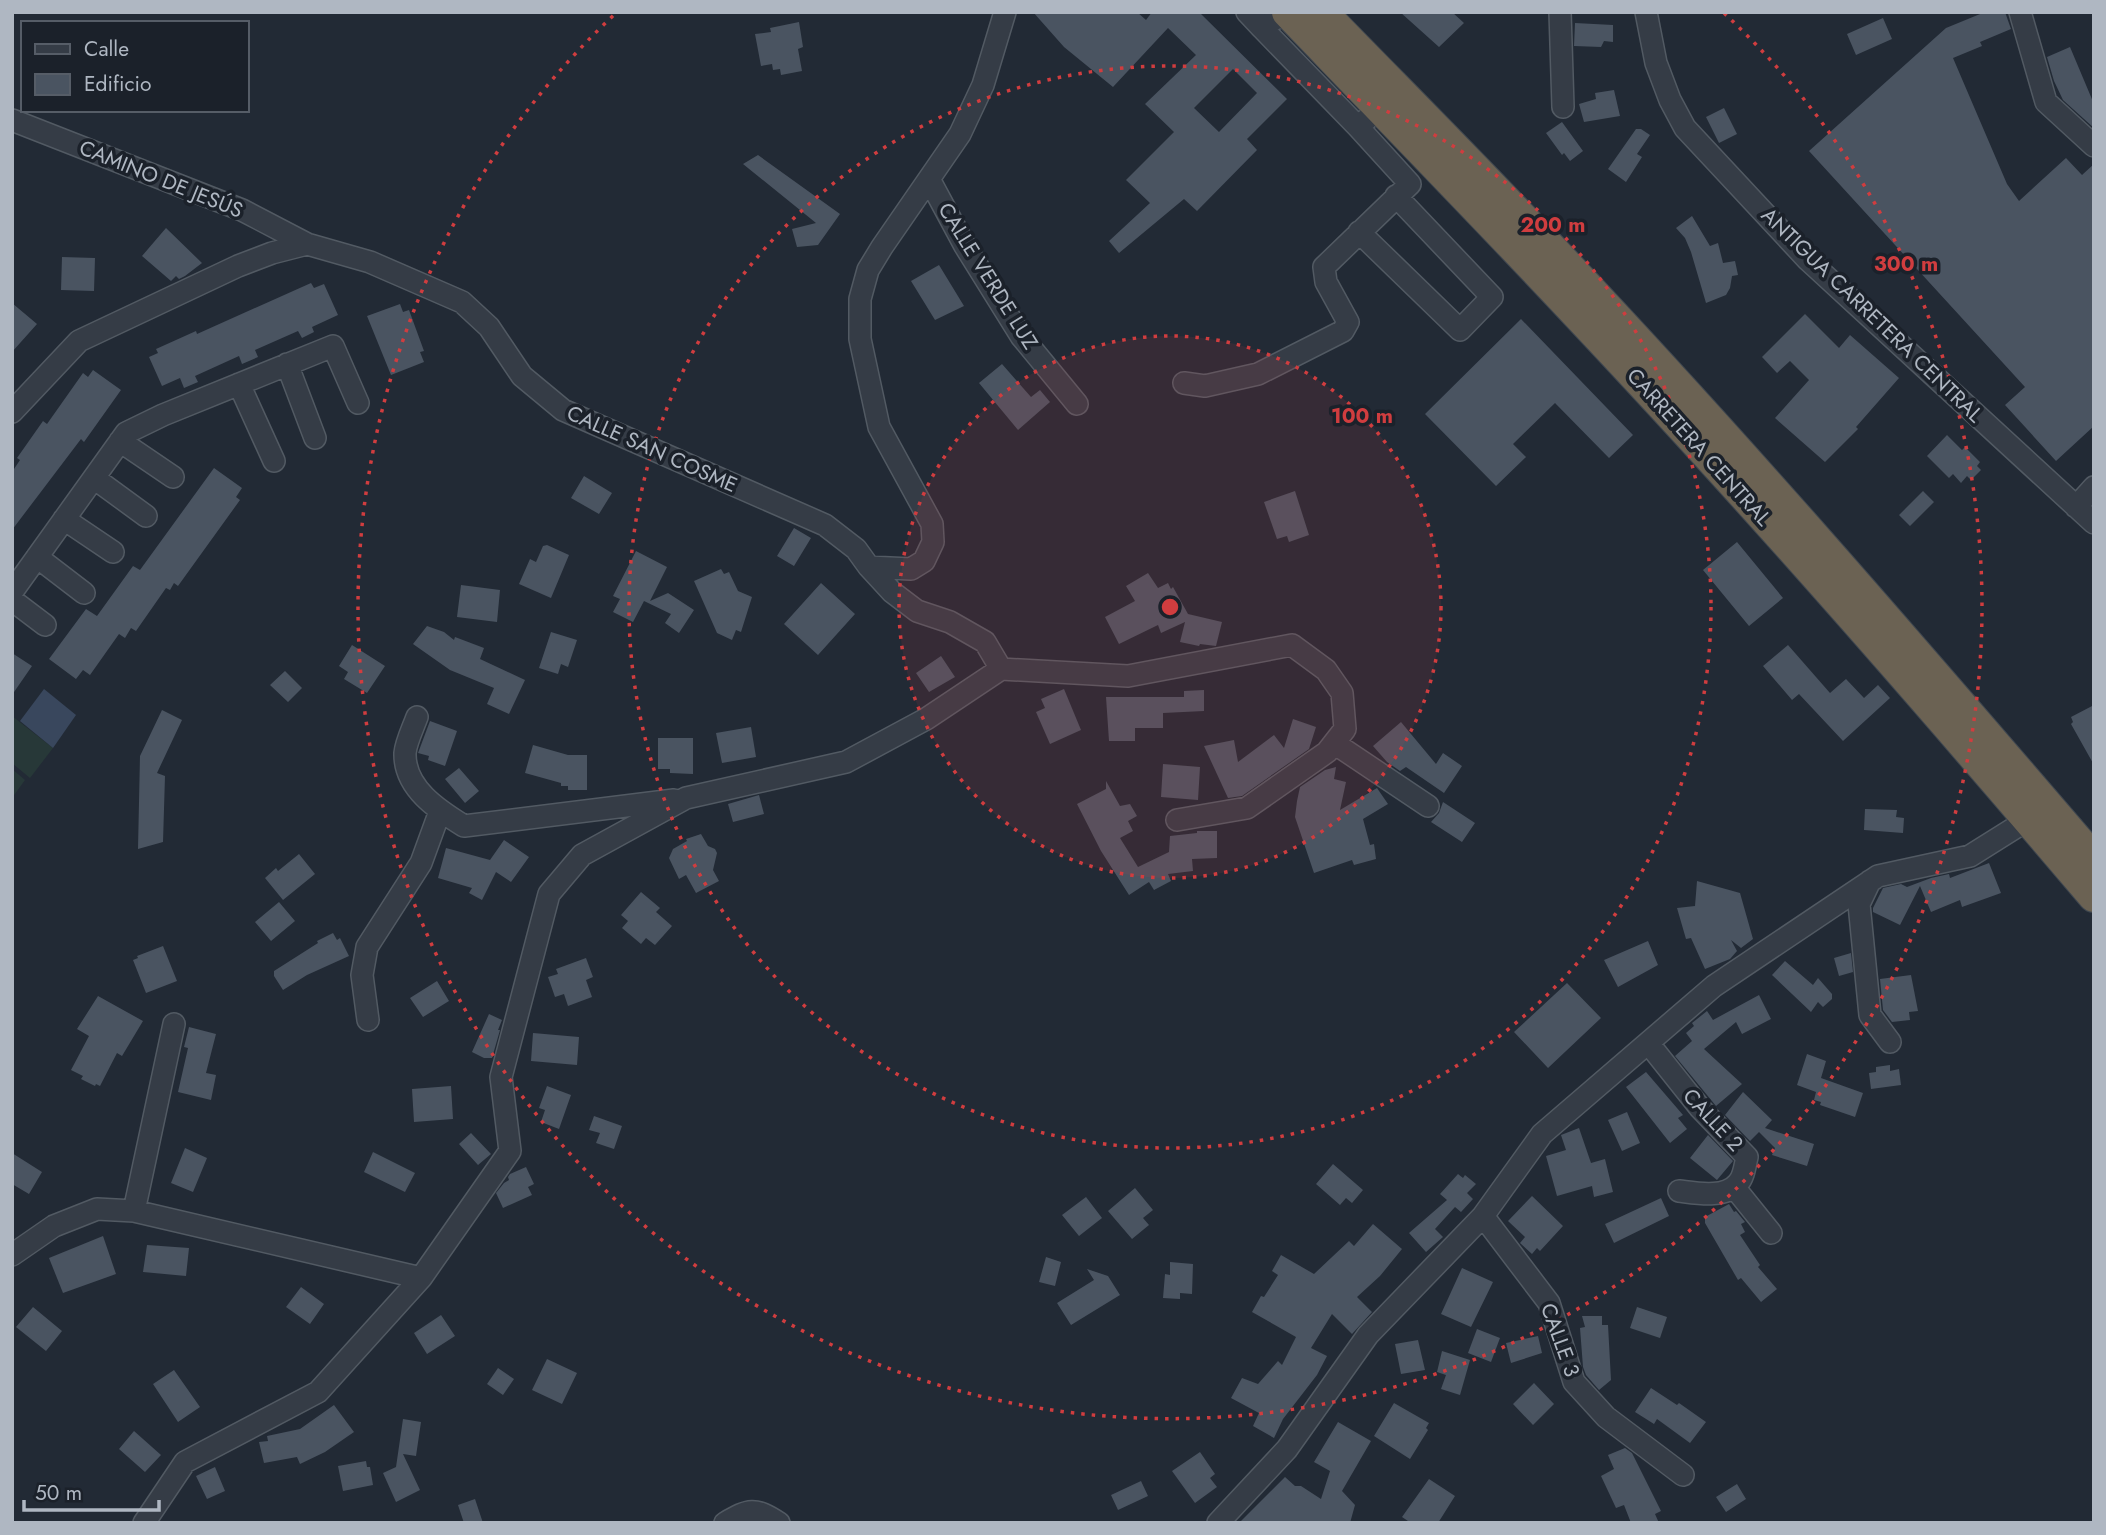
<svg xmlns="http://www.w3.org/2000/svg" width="2106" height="1535" viewBox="0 0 2106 1535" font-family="Jost,sans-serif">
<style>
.green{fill:#273838}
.water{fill:#39475d}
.building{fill:#4a5461;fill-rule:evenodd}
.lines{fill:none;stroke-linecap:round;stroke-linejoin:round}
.minor-casing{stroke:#525a63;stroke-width:24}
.highway-casing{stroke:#3f4750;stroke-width:34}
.minor{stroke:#353c46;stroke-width:21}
.highway{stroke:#6b6253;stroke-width:32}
.ring{fill:none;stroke:#d03d3f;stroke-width:3.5;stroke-dasharray:3.5 7}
.labels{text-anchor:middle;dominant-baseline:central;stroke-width:7;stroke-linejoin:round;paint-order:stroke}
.street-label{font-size:21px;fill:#afb7c2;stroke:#1b212a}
.centre{fill:#d03d3f;stroke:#1b212a;stroke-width:3.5}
.ring-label{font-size:21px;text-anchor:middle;font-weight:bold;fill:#d03d3f;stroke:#1b212a;stroke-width:7;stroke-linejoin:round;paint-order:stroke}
</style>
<rect width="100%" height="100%" fill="#222a35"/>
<path class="green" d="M 12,716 L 53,748 L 30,778 L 12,763 Z
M 12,769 L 25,780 L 12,798 Z"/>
<path class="water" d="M 44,689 L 76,715 L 53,748 L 20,721 Z"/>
<path class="building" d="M 1033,12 L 1137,12 L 1146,20 L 1152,12 L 1199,12 L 1287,99 L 1247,139 L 1257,150 L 1197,211 L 1184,199 L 1119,253 L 1109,241 L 1150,203 L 1126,180 L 1174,132 L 1145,104 L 1196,55 L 1168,28 L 1113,87 L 1064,47 ZM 1233,69 L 1257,93 L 1219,132 L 1194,108 Z
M 1400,12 L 1452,12 L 1464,23 L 1439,47 Z
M 1985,12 L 2005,12 L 2011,29 L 1980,42 L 1982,46 L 1953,58 L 2007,184 L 2019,201 L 2066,158 L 2082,175 L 2094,164 L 2094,426 L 2056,461 L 2005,405 L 2025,387 L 1809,151 L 1946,28 Z
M 1883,18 L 1892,39 L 1856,55 L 1847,34 Z
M 799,22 L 803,47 L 798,49 L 802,71 L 781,75 L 780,69 L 773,70 L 772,64 L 761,66 L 755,34 L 771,32 L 770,28 Z
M 1575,23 L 1613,25 L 1613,42 L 1604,41 L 1601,47 L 1574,46 Z
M 2070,47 L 2094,104 L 2094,128 L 2063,100 L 2054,81 L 2047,57 Z
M 1614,90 L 1620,116 L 1584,122 L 1579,104 L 1596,99 L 1595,93 Z
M 1724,108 L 1737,134 L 1719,143 L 1706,117 Z
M 1562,122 L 1583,151 L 1570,161 L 1564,153 L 1562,155 L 1546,133 Z
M 1636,129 L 1641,129 L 1650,135 L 1637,154 L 1642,157 L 1626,182 L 1608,169 Z
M 758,155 L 840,214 L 818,245 L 797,247 L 792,229 L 816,223 L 743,164 Z
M 1692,216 L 1710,246 L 1718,243 L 1723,263 L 1735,261 L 1738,275 L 1732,276 L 1730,288 L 1726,295 L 1706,303 L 1691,252 L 1685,238 L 1676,228 Z
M 166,228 L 202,263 L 185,276 L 179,279 L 176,276 L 171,281 L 142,256 Z
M 62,257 L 95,258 L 94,291 L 61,290 Z
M 939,265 L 964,306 L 935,320 L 911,281 Z
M 311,283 L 314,288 L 324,284 L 338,315 L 312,327 L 314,332 L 302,338 L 298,331 L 255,350 L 258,357 L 242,364 L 239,356 L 195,376 L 198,382 L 184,388 L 180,378 L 162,386 L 149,357 L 158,353 L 156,349 L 196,331 L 197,334 Z
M 12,303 L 37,324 L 12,352 Z
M 400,304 L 403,312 L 409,310 L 424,351 L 420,352 L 424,362 L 391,375 L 367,316 Z
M 1805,314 L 1839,348 L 1850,335 L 1899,378 L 1856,427 L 1858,429 L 1825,462 L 1775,418 L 1809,380 L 1790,361 L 1777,373 L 1762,357 Z
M 1521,319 L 1633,435 L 1609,458 L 1555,403 L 1513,444 L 1526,457 L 1496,486 L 1425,414 Z
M 1002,364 L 1031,397 L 1040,390 L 1050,402 L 1018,430 L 979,383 Z
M 93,370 L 121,390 L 84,442 L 81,439 L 12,530 L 12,472 L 20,460 L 17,458 L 43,421 L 47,424 L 83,373 L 88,377 Z
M 1947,435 L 1962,450 L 1965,447 L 1980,462 L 1977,466 L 1981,470 L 1971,480 L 1967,476 L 1961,483 L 1953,474 L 1949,478 L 1927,456 Z
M 214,468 L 242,488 L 236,497 L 240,500 L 178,586 L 174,583 L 170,590 L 166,588 L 136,631 L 131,628 L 125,638 L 119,634 L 90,675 L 83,670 L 76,679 L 49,659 L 86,609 L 97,616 L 133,566 L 140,570 Z
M 584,476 L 612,493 L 599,514 L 571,498 Z
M 1295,491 L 1309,535 L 1289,542 L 1287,536 L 1277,539 L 1264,502 Z
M 1923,491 L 1934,502 L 1910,526 L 1899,515 Z
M 794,528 L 811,538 L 794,566 L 777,556 Z
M 1737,542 L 1783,598 L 1749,626 L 1703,570 Z
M 547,545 L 569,555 L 551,598 L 519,584 L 530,559 L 536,562 L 543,546 Z
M 636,551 L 667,567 L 650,601 L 668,593 L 694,610 L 679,633 L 665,623 L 671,614 L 644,601 L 633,622 L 613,612 L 620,599 L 613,596 Z
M 721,569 L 724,574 L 729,572 L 738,591 L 752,597 L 741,632 L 736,630 L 732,640 L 717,633 L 694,581 Z
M 1148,573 L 1158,588 L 1168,583 L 1171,589 L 1173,587 L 1188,614 L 1222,622 L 1216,646 L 1200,644 L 1199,646 L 1180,642 L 1185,622 L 1161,633 L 1158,625 L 1119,644 L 1105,617 L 1135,601 L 1126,586 Z
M 821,583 L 855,614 L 818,655 L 784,624 Z
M 461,585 L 500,590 L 497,622 L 457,617 Z
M 427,626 L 444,632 L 454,640 L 455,637 L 484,648 L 480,659 L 525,680 L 509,714 L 487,704 L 494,688 L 450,670 L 413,644 Z
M 551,632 L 577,640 L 568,667 L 561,664 L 558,674 L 539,668 Z
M 352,645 L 385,666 L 367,693 L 344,679 L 348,672 L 339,666 Z
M 1788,645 L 1830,693 L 1846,679 L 1864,698 L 1878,685 L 1890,698 L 1843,741 L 1799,694 L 1792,700 L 1763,666 Z
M 12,653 L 32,666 L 12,695 Z
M 941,656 L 955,677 L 929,692 L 916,673 Z
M 285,671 L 302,688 L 288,702 L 270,685 Z
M 1064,689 L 1081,730 L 1050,744 L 1036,712 L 1045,708 L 1041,699 Z
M 1204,690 L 1204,711 L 1163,713 L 1163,728 L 1135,728 L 1135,741 L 1109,741 L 1106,697 L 1184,697 L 1184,691 Z
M 2094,705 L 2094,765 L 2071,724 L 2073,722 L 2071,717 Z
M 162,710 L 182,720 L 157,773 L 165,776 L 163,842 L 138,849 L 140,756 Z
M 1293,719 L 1316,727 L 1309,749 L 1242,796 L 1228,798 L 1204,746 L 1234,740 L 1238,762 L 1274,735 L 1284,748 Z
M 430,721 L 457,731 L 445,766 L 428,760 L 429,756 L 418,753 Z
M 1401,722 L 1436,764 L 1443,753 L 1462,766 L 1444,793 L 1406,767 L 1400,771 L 1387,762 L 1373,746 Z
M 751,727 L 756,757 L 722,763 L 716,733 Z
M 658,738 L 693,738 L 693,774 L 670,773 L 670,769 L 658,769 Z
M 533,745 L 568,755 L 587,755 L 587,790 L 568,790 L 568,786 L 561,786 L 561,783 L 525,773 Z
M 1163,764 L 1200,767 L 1198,800 L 1161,797 Z
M 1336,767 L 1334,779 L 1346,782 L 1340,810 L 1377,788 L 1388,804 L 1363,819 L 1370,845 L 1374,844 L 1376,859 L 1354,865 L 1352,860 L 1314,873 L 1295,817 L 1297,801 L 1300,787 L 1325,770 Z
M 459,768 L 479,791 L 465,803 L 445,779 Z
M 1106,781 L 1120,806 L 1130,804 L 1137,816 L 1128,821 L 1133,831 L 1120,838 L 1138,867 L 1169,852 L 1170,836 L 1197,833 L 1197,831 L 1217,831 L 1217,858 L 1192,859 L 1193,871 L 1168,874 L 1171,881 L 1154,890 L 1149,882 L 1129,895 L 1101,851 L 1077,804 L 1106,789 Z
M 759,795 L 764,814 L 733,822 L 728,804 Z
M 1443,802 L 1475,823 L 1462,842 L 1431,822 L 1439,813 Z
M 1865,809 L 1897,810 L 1896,817 L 1904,818 L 1903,833 L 1864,830 Z
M 701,834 L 708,846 L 715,849 L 717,853 L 713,870 L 719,881 L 696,893 L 686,875 L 679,879 L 669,858 L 673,849 L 687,841 L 686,839 Z
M 504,840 L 529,857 L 511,882 L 496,872 L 482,900 L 469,893 L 472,888 L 438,878 L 446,848 L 490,860 Z
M 299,854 L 315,874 L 283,900 L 265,878 L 276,868 L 278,871 Z
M 1989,863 L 2001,893 L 1962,907 L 1960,900 L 1931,912 L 1920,886 L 1900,925 L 1873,912 L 1873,908 L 1883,888 L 1901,884 L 1907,887 L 1931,878 L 1949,874 L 1950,878 Z
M 1697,881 L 1740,893 L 1753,939 L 1741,948 L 1731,940 L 1737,951 L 1730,959 L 1705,969 L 1691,938 L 1686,939 L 1677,908 L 1695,906 Z
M 641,892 L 660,908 L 656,912 L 672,926 L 655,945 L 646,938 L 641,944 L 622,928 L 628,921 L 621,915 Z
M 279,902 L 295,921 L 271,941 L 255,922 Z
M 333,933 L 337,940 L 340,938 L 349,956 L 307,975 L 283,990 L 274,976 L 274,971 L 318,943 L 317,941 Z
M 1648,941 L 1658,965 L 1618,987 L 1604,960 Z
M 163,946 L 177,981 L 146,993 L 133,960 L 138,958 L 137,956 Z
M 1851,953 L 1853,972 L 1839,976 L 1834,958 Z
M 586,958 L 593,977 L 586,980 L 592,997 L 568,1006 L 564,994 L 555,997 L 548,977 L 558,974 L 556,969 Z
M 1785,961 L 1813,985 L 1818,978 L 1832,994 L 1832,999 L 1823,1007 L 1818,1002 L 1811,1012 L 1772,975 Z
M 1911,975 L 1918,1011 L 1909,1012 L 1910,1020 L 1892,1022 L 1883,1010 L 1880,979 Z
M 437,981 L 449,1001 L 423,1017 L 410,998 Z
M 1567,983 L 1601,1018 L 1548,1068 L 1514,1032 Z
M 1759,995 L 1771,1019 L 1742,1034 L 1736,1022 L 1704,1049 L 1742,1084 L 1716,1106 L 1675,1056 L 1692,1041 L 1686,1033 L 1694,1026 L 1692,1023 L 1707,1011 L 1713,1020 Z
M 98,996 L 143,1021 L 122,1056 L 117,1053 L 100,1086 L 96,1084 L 95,1086 L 81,1079 L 83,1076 L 71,1070 L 89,1036 L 77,1029 Z
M 489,1014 L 502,1020 L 498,1030 L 500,1030 L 492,1058 L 484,1058 L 472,1052 Z
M 189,1027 L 216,1034 L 206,1073 L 216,1075 L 211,1100 L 178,1092 L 188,1048 L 184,1047 Z
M 533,1033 L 579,1037 L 577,1065 L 531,1061 Z
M 1807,1054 L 1826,1061 L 1821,1078 L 1863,1093 L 1855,1117 L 1820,1105 L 1821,1102 L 1814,1100 L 1816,1092 L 1797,1085 Z
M 1890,1065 L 1890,1071 L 1899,1069 L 1901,1085 L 1871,1089 L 1869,1073 L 1876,1072 L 1876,1067 Z
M 1646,1072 L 1683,1115 L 1678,1118 L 1687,1129 L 1670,1143 L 1626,1087 Z
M 451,1086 L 453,1119 L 414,1122 L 412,1089 Z
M 547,1086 L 571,1095 L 559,1129 L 541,1122 L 545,1110 L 539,1108 Z
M 1743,1092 L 1772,1120 L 1765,1128 L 1814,1144 L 1807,1166 L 1772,1155 L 1775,1148 L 1759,1132 L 1750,1141 L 1725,1115 Z
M 1627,1112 L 1640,1143 L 1622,1151 L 1608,1120 Z
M 594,1116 L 622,1126 L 614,1149 L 596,1143 L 600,1133 L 589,1130 Z
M 1579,1128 L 1591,1163 L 1605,1159 L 1613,1192 L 1594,1197 L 1592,1186 L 1557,1196 L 1546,1156 L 1566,1150 L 1561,1135 Z
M 471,1133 L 491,1154 L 478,1165 L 459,1144 Z
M 1708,1135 L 1733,1161 L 1717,1180 L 1690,1158 Z
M 185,1148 L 207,1158 L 193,1192 L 171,1183 Z
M 373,1152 L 415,1173 L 405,1192 L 364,1172 Z
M 12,1153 L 42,1172 L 29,1194 L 12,1184 Z
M 1333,1164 L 1363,1190 L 1352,1203 L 1346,1198 L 1340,1205 L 1316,1184 Z
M 526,1167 L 534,1184 L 528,1187 L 532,1195 L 503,1208 L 496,1193 L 504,1183 L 509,1180 L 508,1177 L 510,1174 Z
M 1458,1174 L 1463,1178 L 1465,1175 L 1476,1184 L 1467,1193 L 1473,1199 L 1461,1212 L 1455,1207 L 1435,1229 L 1443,1237 L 1426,1252 L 1409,1233 L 1447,1200 L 1440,1194 Z
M 1135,1188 L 1153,1210 L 1143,1218 L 1149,1225 L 1132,1239 L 1108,1211 Z
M 1532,1196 L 1563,1226 L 1540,1251 L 1537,1248 L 1532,1254 L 1520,1243 L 1525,1237 L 1508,1221 Z
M 1086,1197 L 1102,1218 L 1079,1236 L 1062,1215 Z
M 1661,1198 L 1669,1216 L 1614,1243 L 1605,1224 Z
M 1729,1204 L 1734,1212 L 1736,1211 L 1745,1222 L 1741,1224 L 1745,1232 L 1740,1235 L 1760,1265 L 1758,1267 L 1777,1289 L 1761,1302 L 1741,1278 L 1738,1280 L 1705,1223 L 1705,1217 Z
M 1373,1224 L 1402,1249 L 1380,1276 L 1357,1297 L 1372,1312 L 1352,1334 L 1332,1314 L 1311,1348 L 1327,1356 L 1317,1375 L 1283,1419 L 1274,1438 L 1253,1426 L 1259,1413 L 1231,1398 L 1242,1378 L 1258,1384 L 1278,1361 L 1282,1365 L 1296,1337 L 1252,1312 L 1261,1296 L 1264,1297 L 1278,1275 L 1272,1271 L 1281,1255 L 1314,1274 L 1349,1241 L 1354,1246 Z
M 103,1236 L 116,1274 L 63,1293 L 49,1258 Z
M 147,1245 L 189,1248 L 186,1276 L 143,1272 Z
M 1046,1257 L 1061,1262 L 1055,1286 L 1039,1282 Z
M 1170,1262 L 1193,1264 L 1192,1294 L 1180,1293 L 1180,1299 L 1163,1298 L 1165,1274 L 1170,1275 Z
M 1462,1268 L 1493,1282 L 1471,1327 L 1441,1314 Z
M 1087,1269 L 1108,1276 L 1120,1295 L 1071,1325 L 1057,1303 L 1094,1280 Z
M 301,1287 L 324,1304 L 310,1324 L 286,1307 Z
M 33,1307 L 62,1331 L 46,1351 L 16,1327 Z
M 1637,1307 L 1667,1317 L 1660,1338 L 1630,1328 Z
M 441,1315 L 455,1336 L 427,1354 L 414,1333 Z
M 1582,1316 L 1602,1316 L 1602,1325 L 1608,1325 L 1611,1380 L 1599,1390 L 1586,1375 L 1583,1367 L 1580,1328 L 1585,1327 Z
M 1477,1329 L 1500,1338 L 1491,1362 L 1468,1353 Z
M 1538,1336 L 1542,1353 L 1511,1363 L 1506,1343 Z
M 1418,1340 L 1425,1370 L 1401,1374 L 1395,1344 Z
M 1442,1351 L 1470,1360 L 1460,1395 L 1441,1389 L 1446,1375 L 1437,1372 Z
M 547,1359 L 577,1373 L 562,1404 L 532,1390 Z
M 498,1368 L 514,1379 L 503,1395 L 487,1384 Z
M 174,1370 L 200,1407 L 178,1422 L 153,1384 Z
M 1534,1383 L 1554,1404 L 1533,1425 L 1513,1404 Z
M 1651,1388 L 1677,1405 L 1679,1403 L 1706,1422 L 1690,1443 L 1657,1419 L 1654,1424 L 1635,1412 Z
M 1394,1403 L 1429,1423 L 1426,1428 L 1428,1430 L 1410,1459 L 1374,1436 Z
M 334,1405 L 354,1432 L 325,1452 L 300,1464 L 297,1457 L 264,1463 L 259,1442 L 268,1441 L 267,1436 L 300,1429 Z
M 403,1419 L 421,1422 L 416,1456 L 403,1454 L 420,1490 L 396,1502 L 383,1473 L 396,1467 Z
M 1338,1422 L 1371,1441 L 1342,1491 L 1355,1505 L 1350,1523 L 1239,1523 L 1285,1477 L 1295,1486 L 1301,1486 L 1321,1499 L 1330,1471 L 1314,1462 Z
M 134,1431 L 161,1455 L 145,1472 L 119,1449 Z
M 1625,1448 L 1632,1453 L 1661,1511 L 1655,1514 L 1659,1523 L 1631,1523 L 1624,1505 L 1616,1508 L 1601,1476 L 1614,1469 L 1608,1455 Z
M 1200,1452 L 1215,1474 L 1210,1478 L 1217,1487 L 1195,1503 L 1172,1471 Z
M 366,1461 L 367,1467 L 370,1467 L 373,1485 L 343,1491 L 338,1466 Z
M 215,1467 L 225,1491 L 207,1499 L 196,1476 Z
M 1429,1479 L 1455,1496 L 1438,1523 L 1411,1523 L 1402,1517 Z
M 1141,1481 L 1148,1496 L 1118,1510 L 1111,1495 Z
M 1737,1484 L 1746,1499 L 1726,1512 L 1716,1497 Z
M 475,1499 L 483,1523 L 464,1523 L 458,1505 Z"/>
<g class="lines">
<defs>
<path id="minor" d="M 1247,12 L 1262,28
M 1285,12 L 1262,28 L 1358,127 L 1367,119
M 1560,12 L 1563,107
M 1646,12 L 1656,63 L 1670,100 L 1685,128 L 1808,260 L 2094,523
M 2020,12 L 2046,102 L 2094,146
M 12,120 L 242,210 L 307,244
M 929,179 L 965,246 L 1021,336 L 1077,404
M 1359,232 L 1460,330 L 1492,297 L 1396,196
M 287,364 L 315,438
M 1184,383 L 1205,386 L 1258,374 L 1343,331 L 1348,322 L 1326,282 L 1324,267 L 1410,184 L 1358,127
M 239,384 L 274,461
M 12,412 L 79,341 L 238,266 L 272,253 L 307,244 L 370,262 L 462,302 L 489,327 L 522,376 L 563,410 L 825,525 L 856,549 L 869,567 L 892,592 L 917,611 L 950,622 L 985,642 L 1001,669
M 120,441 L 173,477
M 94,478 L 146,516
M 2076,507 L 2094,487
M 64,519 L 113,552
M 37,557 L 84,593
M 869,567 L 911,569 L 924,561 L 933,542 L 932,524 L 879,427 L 860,339 L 860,299 L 868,270 L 882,247 L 960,134 L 983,85 L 1005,12
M 12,592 L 126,433 L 163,415 L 333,346 L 358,403
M 12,600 L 45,625
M 1001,669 L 1128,676 L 1292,645 L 1326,670 L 1342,693 L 1345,729 L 1327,752 L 1247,808 L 1177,820
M 417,717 C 413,728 406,742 405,753 C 404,788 438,810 464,826 L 674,800
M 1334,743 L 1428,806
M 1870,881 L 1859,904 L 1870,1015 L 1890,1042
M 368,1020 L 362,975 L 367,947 L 421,863 L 440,811
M 1649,1044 L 1700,1108 L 1747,1157 C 1745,1165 1744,1177 1738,1183 C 1725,1199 1696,1193 1679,1191
M 1734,1187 L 1771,1233
M 134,1211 L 174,1024
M 1483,1216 L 1549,1303 L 1574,1382 L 1606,1417 L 1683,1475
M 12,1255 L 54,1226 L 97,1209 L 134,1211 L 421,1278
M 144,1523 L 185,1462 L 318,1392 L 421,1278 L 510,1151 L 501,1077 L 549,894 L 582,855 L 686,798 L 846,762 L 926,719 L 1001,669
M 725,1523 C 749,1509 755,1507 779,1523
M 1218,1523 L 1287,1449 L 1368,1335 L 1483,1216 L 1542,1134 L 1714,986 L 1878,876 L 1970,856 L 2037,814"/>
<path id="highway" d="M 1288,12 C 1426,155 1564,297 1698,444 C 1833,592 1964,743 2094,896
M 1321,12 C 1392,85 1464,157 1534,231 C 1728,434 1911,647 2094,860"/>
</defs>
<use href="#minor" class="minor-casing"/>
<use href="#highway" class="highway-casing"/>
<use href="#minor" class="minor"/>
<use href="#highway" class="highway"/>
</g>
<circle cx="1170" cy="607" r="271" fill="#d03d3f" fill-opacity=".12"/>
<g class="ring">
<circle cx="1170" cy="607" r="271"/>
<circle cx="1170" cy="607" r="541"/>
<path d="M1724 13A812 812 0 1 1 616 13"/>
</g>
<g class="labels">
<g class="street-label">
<text transform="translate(161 179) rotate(22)">CAMINO DE JESÚS</text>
<text transform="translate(988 276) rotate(58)">CALLE VERDE LUZ</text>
<text transform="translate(1872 315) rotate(44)">ANTIGUA CARRETERA CENTRAL</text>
<text transform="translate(1699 447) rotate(48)">CARRETERA CENTRAL</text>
<text transform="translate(652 449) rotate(24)">CALLE SAN COSME</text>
<text transform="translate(1713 1120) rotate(47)">CALLE 2</text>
<text transform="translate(1560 1340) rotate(70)">CALLE 3</text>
</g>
</g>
<circle cx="1170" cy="607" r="10" class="centre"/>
<g class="ring-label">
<text x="1553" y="232">200 m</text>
<text x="1906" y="271">300 m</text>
<text x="1362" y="423">100 m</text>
</g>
<rect width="2106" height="1535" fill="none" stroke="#afb7c2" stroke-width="28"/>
<rect x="21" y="21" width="228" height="91" fill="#1b212a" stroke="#565d67" stroke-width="2"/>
<rect x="35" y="44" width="35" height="10" fill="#353c46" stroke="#565d67" stroke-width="2"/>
<text x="84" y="56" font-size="21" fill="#afb7c2">Calle</text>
<rect x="35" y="74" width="35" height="21" fill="#4a5461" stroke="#565d67" stroke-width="2"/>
<text x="84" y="91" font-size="21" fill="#afb7c2">Edificio</text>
<path d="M24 1500v10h135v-10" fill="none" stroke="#afb7c2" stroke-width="3.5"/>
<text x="35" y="1500" font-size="21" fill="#afb7c2" stroke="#1b212a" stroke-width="5" paint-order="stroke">50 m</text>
</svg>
